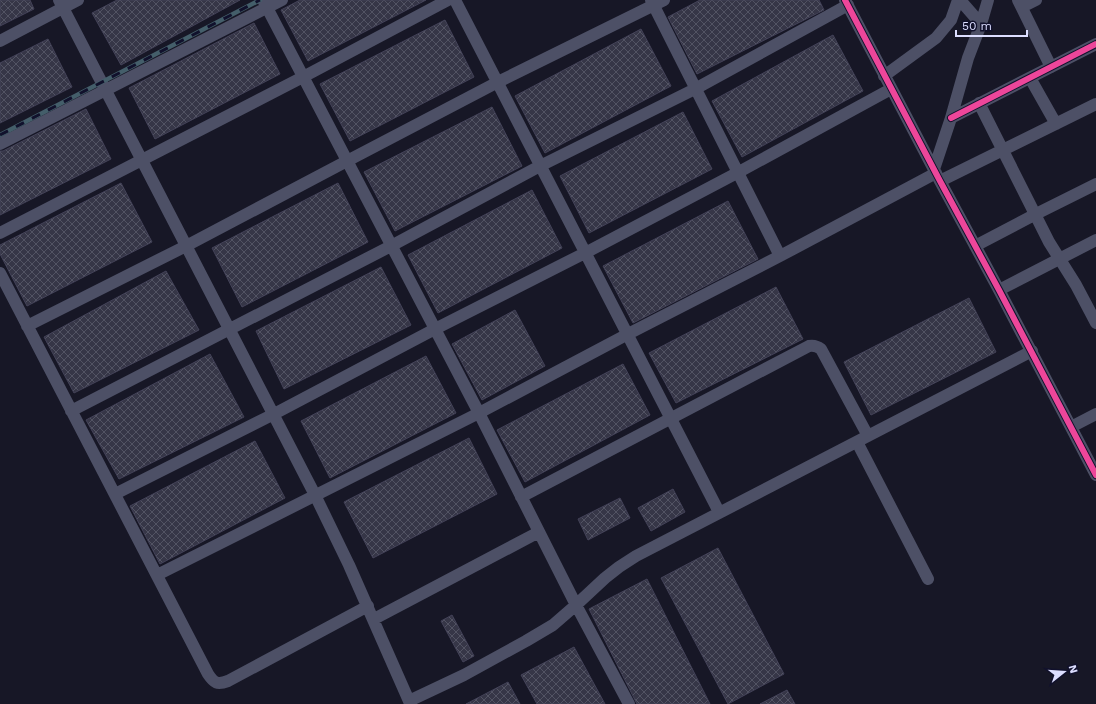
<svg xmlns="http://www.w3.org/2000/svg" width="1096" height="704" viewBox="0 0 1096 704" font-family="'Work Sans',sans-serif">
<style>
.building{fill:url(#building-cross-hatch);stroke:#434258}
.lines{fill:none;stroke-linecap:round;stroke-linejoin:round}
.minor{stroke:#4d5066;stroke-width:12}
.rail-casing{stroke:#445e6a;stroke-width:4.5}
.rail{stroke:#11112c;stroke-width:3;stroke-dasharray:9;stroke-linecap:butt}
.cycleway-casing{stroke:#11112c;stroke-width:8}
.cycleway{stroke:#ed469a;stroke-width:6}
</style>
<defs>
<pattern id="building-cross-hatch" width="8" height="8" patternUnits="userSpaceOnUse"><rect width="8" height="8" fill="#363647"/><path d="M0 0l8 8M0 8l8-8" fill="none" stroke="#525363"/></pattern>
</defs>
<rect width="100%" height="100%" fill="#171726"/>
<path class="building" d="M 0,0 L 30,0 L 34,9 L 0,26 Z
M 117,0 L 240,0 L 121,65 L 92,13 Z
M 300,0 L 426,0 L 308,61 L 281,10 Z
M 700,0 L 819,0 L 824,10 L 697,74 L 668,17 Z
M 445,20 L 474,77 L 350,141 L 320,84 Z
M 254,23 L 280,74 L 155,139 L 129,88 Z
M 641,29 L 671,86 L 545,153 L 515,96 Z
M 833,35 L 863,91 L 742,157 L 712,101 Z
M 48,39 L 72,87 L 0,123 L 0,63 Z
M 492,107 L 522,166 L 395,231 L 364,172 Z
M 86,109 L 111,159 L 0,215 L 0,151 L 3,151 Z
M 683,112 L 712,169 L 589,233 L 560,176 Z
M 121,183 L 152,242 L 27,306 L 0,254 L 0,245 Z
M 338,183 L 368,242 L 242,307 L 212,248 Z
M 532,190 L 562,248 L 438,313 L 408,255 Z
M 728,201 L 758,259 L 633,323 L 603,266 Z
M 381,267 L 411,325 L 284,389 L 256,331 Z
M 166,271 L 199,330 L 74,393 L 44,337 Z
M 776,287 L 803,339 L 676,403 L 649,353 Z
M 969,298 L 996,352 L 871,415 L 844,362 Z
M 515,310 L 545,366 L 482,400 L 452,344 Z
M 210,354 L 244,417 L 119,479 L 86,420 Z
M 426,356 L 456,413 L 330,478 L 301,421 Z
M 623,364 L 650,415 L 525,482 L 497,430 Z
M 469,438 L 497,494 L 373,558 L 344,502 Z
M 255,441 L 285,498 L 160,564 L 130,506 Z
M 673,489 L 685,512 L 651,531 L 638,508 Z
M 620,498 L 630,518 L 588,540 L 578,519 Z
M 718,548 L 784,674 L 728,704 L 661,578 Z
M 647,579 L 651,587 L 710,704 L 637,704 L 589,609 Z
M 452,615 L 474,656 L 463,662 L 441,621 Z
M 574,647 L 605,704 L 537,704 L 521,675 Z
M 508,682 L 520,704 L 466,704 Z
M 787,690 L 795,704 L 760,704 Z"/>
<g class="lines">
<path class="minor" d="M 59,0 L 315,495 L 349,565 L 409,701
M 263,0 L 479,413 L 576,605 L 629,704
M 455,0 L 719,512
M 651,0 L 780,256
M 845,0 L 940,181 L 999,290 L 1096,475
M 960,0 L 981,24
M 1018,0 L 1051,67
M 1022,7 L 1036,0
M 0,41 L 78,0
M 884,76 L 936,38 L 951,20 L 958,0
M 1030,78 L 1056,124
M 979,103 L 1049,242 L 1076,285 L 1096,323
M 951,118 L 1096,44
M 0,144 L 282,0
M 934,169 L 951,118 L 968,58 L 981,24 L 988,0
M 940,181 L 1096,104
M 0,233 L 303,77 L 448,0
M 975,246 L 1036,214 L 1096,184
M 0,273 L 208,674 C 214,683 217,685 228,681 L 368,606
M 999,290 L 1096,240
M 27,326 L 186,246 L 347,161 L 498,82 L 664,0
M 71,411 L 391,246 L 540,166 L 695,89 L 848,5
M 1071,427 L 1096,414
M 857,442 L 928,579
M 115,494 L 274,414 L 435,329 L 585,253 L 737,173 L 891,89
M 521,497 L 809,346 C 814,345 817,346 821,349 L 868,436
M 157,575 L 479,413 L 628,334 L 780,256 L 936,173
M 374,619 L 539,532
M 410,704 L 409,701 L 464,675 L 526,641 L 553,625 L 576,605 L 605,578 L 619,567 L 636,556 L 1032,351"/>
<defs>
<path id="rail" d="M 0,135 L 260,0"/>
</defs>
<use href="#rail" class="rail-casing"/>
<use href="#rail" class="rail"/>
<defs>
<path id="cycleway" d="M 845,0 L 940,181 L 999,290 L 1096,475
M 951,118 L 1096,44"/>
</defs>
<use href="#cycleway" class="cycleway-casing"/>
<use href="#cycleway" class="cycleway"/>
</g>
<g transform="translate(1064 672) rotate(73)" stroke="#11112c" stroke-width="3" paint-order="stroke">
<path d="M0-3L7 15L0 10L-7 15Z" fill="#dcdeff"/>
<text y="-6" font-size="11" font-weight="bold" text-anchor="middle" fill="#dcdeff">N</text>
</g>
<path d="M956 30v6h71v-6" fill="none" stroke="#dcdeff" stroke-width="2"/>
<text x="962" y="30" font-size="12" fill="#dcdeff" stroke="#11112c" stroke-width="3" paint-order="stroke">50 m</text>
</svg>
